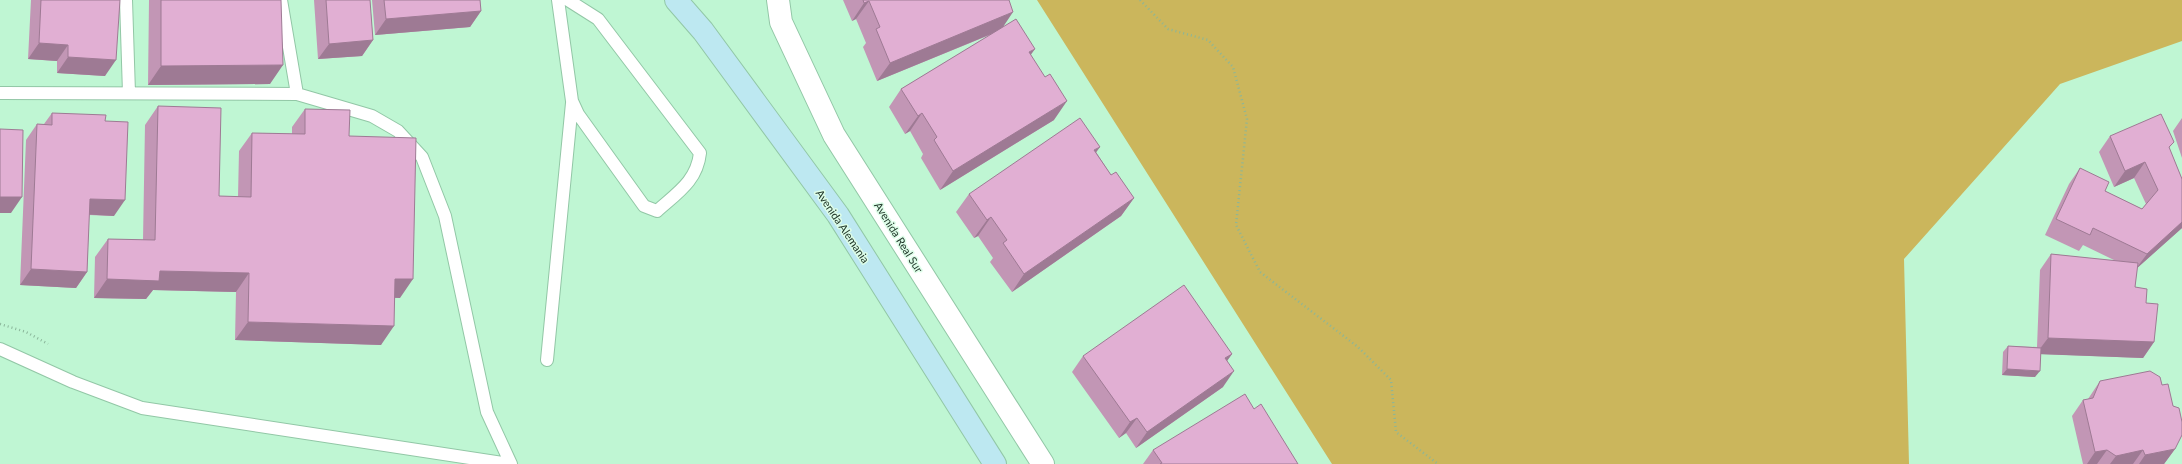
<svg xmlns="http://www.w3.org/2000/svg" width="2182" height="464" viewBox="0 0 2182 464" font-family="Lato,sans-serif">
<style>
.green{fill:#cbb65c}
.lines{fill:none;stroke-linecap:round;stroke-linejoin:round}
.lane-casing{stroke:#92c7a6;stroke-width:14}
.street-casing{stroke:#92c7a6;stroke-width:24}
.secondary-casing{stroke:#92c7a6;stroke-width:24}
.path{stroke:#8ab69a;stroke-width:2.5;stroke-dasharray:1 3;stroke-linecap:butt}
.lane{stroke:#fff;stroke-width:12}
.street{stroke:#fff;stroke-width:22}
.secondary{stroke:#bde8f1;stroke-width:22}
.wall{fill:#c296b5}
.shaded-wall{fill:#9e7a94}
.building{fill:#e1afd3;stroke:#9e7a94}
.labels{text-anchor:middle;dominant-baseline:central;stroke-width:3;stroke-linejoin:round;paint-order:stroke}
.street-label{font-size:11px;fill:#1e3427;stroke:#ddfde8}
</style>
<rect width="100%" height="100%" fill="#bff6d3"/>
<path class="green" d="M 1037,0 L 2182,0 L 2182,41 L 2060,84 L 1904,259 L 1909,464 L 1332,464 Z"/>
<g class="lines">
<defs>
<path id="lane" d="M 126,0 L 129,93
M 281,0 L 297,94 L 372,116 L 398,131 L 422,157 L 445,216 L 487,412 L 511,464
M 558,0 L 572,101 L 578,114 L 644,206 L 657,211 C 677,193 697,181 700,153 L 598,19 L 568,0
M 0,93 L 297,94
M 0,349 L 73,382 L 142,408 L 509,464
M 547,360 L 572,103"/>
<path id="street" d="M 778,0 L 781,22 L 834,135 L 1043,464"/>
<path id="secondary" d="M 676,0 L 703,31 L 838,215 L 995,464"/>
</defs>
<use href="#lane" class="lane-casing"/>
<use href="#street" class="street-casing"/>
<use href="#secondary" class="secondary-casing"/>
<path class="path" d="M 1140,0 L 1168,29 L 1208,40 L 1233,67 L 1247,119 L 1236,225 L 1260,272 L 1358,347 L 1391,380 L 1396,432 L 1438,464
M 0,324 L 26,332 L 48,344"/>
<use href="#lane" class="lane"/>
<use href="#street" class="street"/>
<use href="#secondary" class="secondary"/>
</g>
<path class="wall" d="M 31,0 L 120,0 L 105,76 L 57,73 L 57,61 L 28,59 Z
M 149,0 L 281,0 L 270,84 L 148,85 Z
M 314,0 L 370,0 L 373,40 L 362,56 L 318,59 Z
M 372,0 L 480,0 L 481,11 L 470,27 L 375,35 Z
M 843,0 L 1009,0 L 1003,27 L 1031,55 L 1054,120 L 940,190 L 921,158 L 923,154 L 910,131 L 905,134 L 889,107 L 901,89 L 992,34 L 877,81 L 863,47 L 866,43 L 856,19 L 852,21 Z
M 158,106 L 219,196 L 238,197 L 239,151 L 252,133 L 292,134 L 292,127 L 305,109 L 349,136 L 400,298 L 395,298 L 381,345 L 235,340 L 236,292 L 153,290 L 146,299 L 94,298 L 95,257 L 108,239 L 143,240 L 145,125 Z
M 52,113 L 105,121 L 114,216 L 89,215 L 87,272 L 76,288 L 20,285 L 26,140 L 37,124 L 44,124 Z
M 2182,118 L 2182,158 L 2173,131 Z
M 2110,136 L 2174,142 L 2169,148 L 2182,179 L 2182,228 L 2137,268 L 2135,287 L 2146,303 L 2154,342 L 2143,358 L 2041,354 L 2035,377 L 2002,375 L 2003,352 L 2008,346 L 2037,347 L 2040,270 L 2051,254 L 2116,261 L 2083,245 L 2079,251 L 2045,235 L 2069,184 L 2080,168 L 2105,191 L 2142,209 L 2146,204 L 2134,178 L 2114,187 L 2099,152 Z
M 1096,152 L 1111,175 L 1134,198 L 1121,216 L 1012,292 L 990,262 L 993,258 L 978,236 L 974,238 L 956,212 L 969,194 Z
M 1232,354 L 1227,361 L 1223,387 L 1136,448 L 1126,433 L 1119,438 L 1072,372 L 1083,356 Z
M 2100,381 L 2175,449 L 2164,464 L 2083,464 L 2072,416 L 2083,400 L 2088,399 Z
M 1254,409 L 1298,464 L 1143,464 L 1153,450 Z"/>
<path class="shaded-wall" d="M 869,1 L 856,19 L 852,21 L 864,3 Z
M 481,11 L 470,27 L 375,35 L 386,19 Z
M 1013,12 L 1001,30 L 877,81 L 890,63 Z
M 373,40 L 362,56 L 318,59 L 329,44 Z
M 39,43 L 68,45 L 57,61 L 28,59 Z
M 1035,49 L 1022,67 L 1029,52 Z
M 68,57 L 116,60 L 105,76 L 57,73 Z
M 283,65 L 270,84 L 148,85 L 161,66 Z
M 1067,101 L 1054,120 L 940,190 L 953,171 Z
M 922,113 L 910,131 L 905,134 L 918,116 Z
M 1100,147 L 1087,165 L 1094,150 Z
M 2145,162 L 2134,178 L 2114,187 L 2125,171 Z
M 0,197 L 22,197 L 11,213 L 0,213 Z
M 1134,198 L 1121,216 L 1012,292 L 1024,274 Z
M 90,199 L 125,200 L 114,216 L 79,214 Z
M 991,217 L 978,236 L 974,238 L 987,220 Z
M 2182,222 L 2182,228 L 2135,270 L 2147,254 Z
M 31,269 L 87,272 L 76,288 L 20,285 Z
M 160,271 L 249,273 L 236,292 L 153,290 L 146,299 L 94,298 L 107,279 Z
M 395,279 L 413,279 L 400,298 L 382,297 Z
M 248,322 L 394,326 L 381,345 L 235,340 Z
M 2048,338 L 2154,342 L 2143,358 L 2036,354 Z
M 1232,354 L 1221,369 L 1225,358 Z
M 2007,369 L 2040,371 L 2035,377 L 2002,375 Z
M 1234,371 L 1223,387 L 1136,448 L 1147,432 Z
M 1137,418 L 1126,433 L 1119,438 L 1130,422 Z
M 2175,449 L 2164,464 L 2139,464 L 2145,455 Z
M 2107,450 L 2097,464 L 2087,464 L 2095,452 Z
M 2143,450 L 2133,464 L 2110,464 L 2116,456 Z"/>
<path class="building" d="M 41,0 L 120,0 L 116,60 L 68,57 L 68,45 L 39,43 Z
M 161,0 L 281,0 L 283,65 L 161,66 Z
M 326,0 L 370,0 L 373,40 L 329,44 Z
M 384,0 L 480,0 L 481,11 L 386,19 Z
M 863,0 L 1009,0 L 1013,12 L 890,63 L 876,29 L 880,27 L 869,1 L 864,3 Z
M 1016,19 L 1035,49 L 1029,52 L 1045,77 L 1050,74 L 1067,101 L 953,171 L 934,140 L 937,137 L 922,113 L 918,116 L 901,89 Z
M 158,106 L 221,108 L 219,196 L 251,197 L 252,133 L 305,134 L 305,109 L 350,110 L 349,136 L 416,138 L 413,279 L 395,279 L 394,326 L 248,322 L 249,273 L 160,271 L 159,281 L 107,279 L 108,239 L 155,240 Z
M 52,113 L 106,115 L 105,121 L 128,122 L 125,200 L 90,199 L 87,272 L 31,269 L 37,124 L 52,125 Z
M 2161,114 L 2174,142 L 2169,147 L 2182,179 L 2182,222 L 2147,254 L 2093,228 L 2090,235 L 2056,219 L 2080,168 L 2109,182 L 2105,191 L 2142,209 L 2158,190 L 2145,162 L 2125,171 L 2110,136 Z
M 1080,118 L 1100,147 L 1094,150 L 1111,175 L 1116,172 L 1134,198 L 1024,274 L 1003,243 L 1007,240 L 991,217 L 987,220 L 969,194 Z
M 0,129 L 23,130 L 22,197 L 0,197 Z
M 2051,254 L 2138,263 L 2135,287 L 2147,289 L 2146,303 L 2158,304 L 2154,342 L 2048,338 Z
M 1184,285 L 1232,354 L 1225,358 L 1234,371 L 1147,432 L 1137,418 L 1130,422 L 1083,356 Z
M 2008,346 L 2041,348 L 2040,371 L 2007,369 Z
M 2150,371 L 2160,377 L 2162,385 L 2168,384 L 2173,406 L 2179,408 L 2182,422 L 2182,435 L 2175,449 L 2145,455 L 2143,450 L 2116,456 L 2107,450 L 2095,452 L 2083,400 L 2093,398 L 2100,381 Z
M 1245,394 L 1254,409 L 1261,404 L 1298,464 L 1160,464 L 1162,463 L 1153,450 Z"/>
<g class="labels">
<g class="street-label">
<text transform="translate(843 226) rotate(56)">Avenida Alemania</text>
<text transform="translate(899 237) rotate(58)">Avenida Real Sur</text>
</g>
</g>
</svg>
